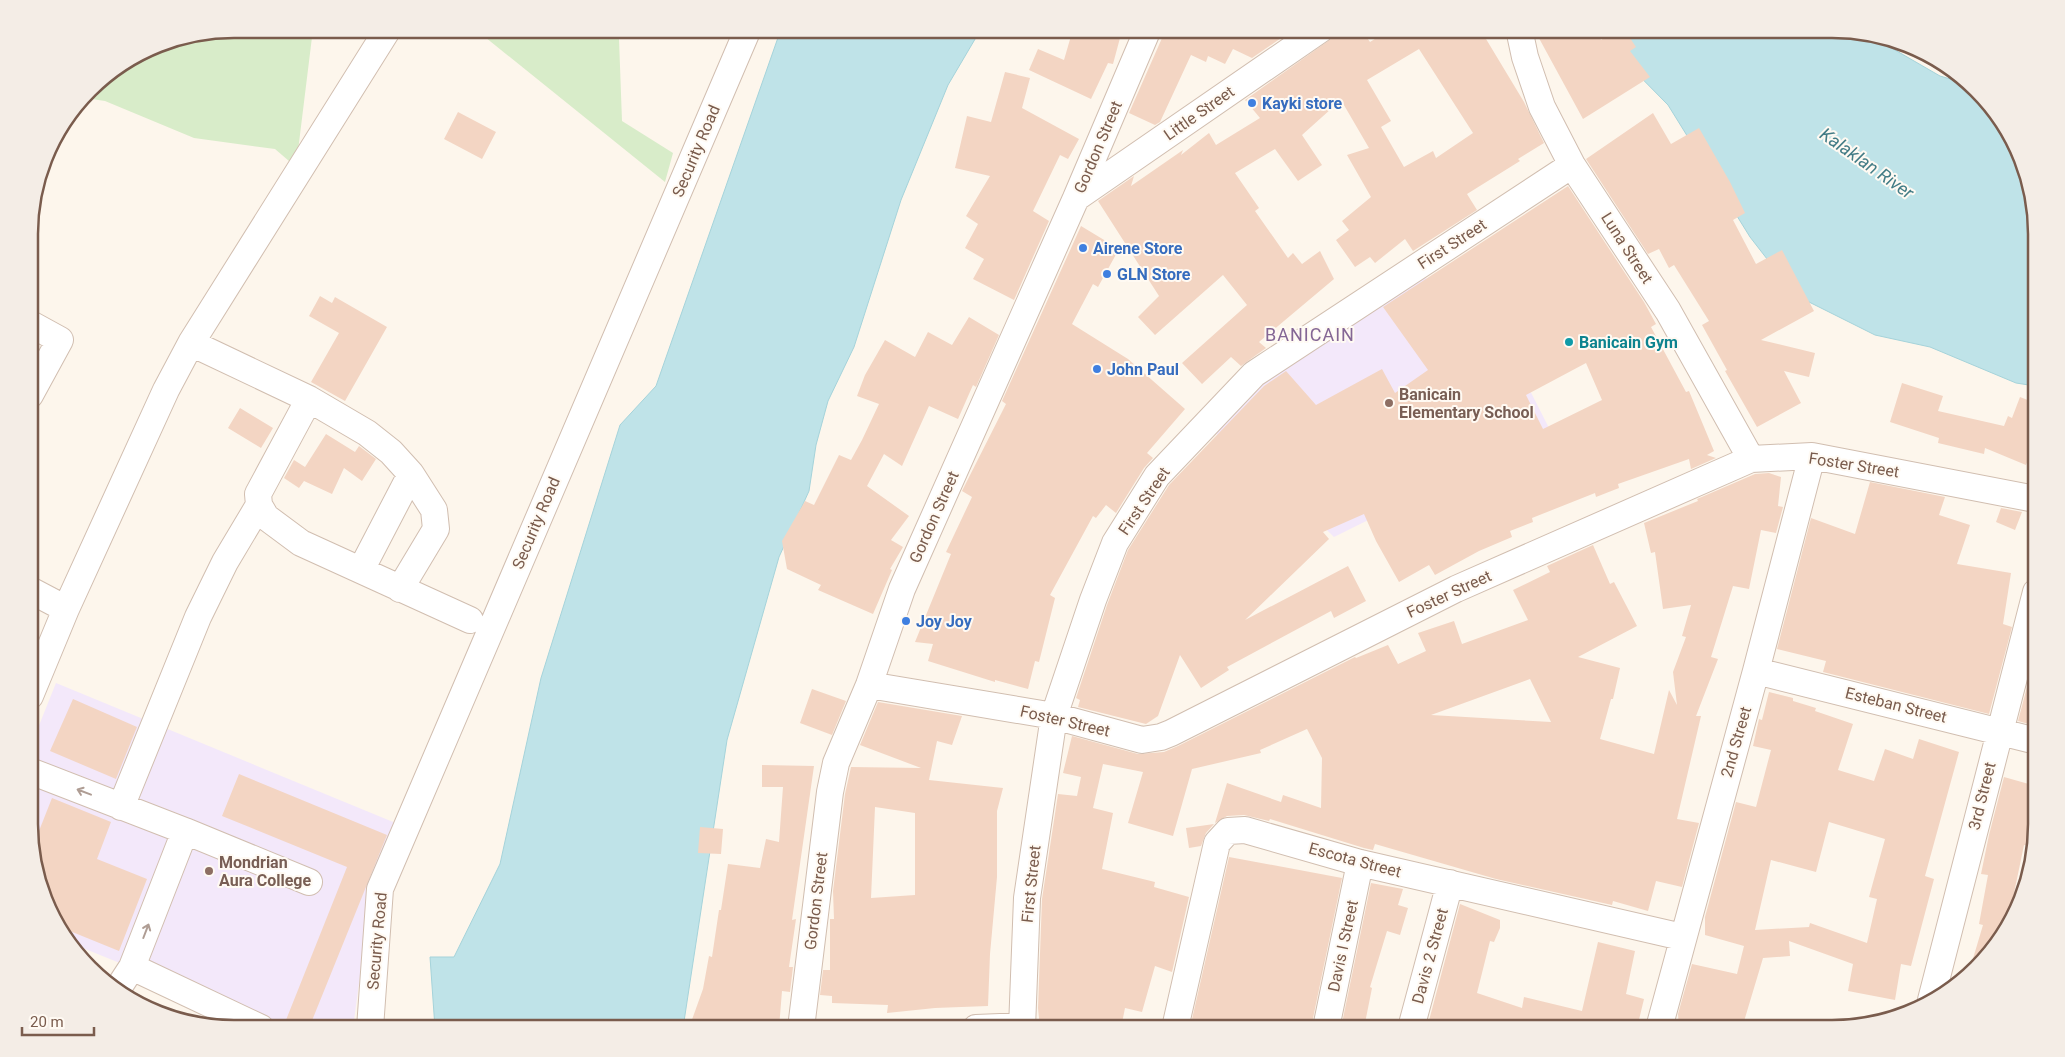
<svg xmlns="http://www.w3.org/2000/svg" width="2065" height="1057" viewBox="0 0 2065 1057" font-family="Roboto,sans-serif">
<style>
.education{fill:#f3e8fa}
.green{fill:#d8ecc9}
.water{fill:#bfe3e8;stroke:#a5d3da}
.building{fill:#f3d5c3;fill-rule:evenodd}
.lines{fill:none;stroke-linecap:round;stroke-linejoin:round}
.minor-casing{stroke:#d1beb0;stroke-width:28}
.minor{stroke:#fff;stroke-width:26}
.oneway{stroke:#af9d94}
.shop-dot{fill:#3f7fe0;stroke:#fffaf3;stroke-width:2}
.culture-dot{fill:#0f9aa8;stroke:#fffaf3;stroke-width:2}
.education-dot{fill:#8d6e63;stroke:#fffaf3;stroke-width:2}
.labels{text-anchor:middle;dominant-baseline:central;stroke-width:4;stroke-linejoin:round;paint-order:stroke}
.shop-label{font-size:16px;font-weight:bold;fill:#366cbe;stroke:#fffaf3;text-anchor:start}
.street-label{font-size:16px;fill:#7a5c4d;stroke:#fffaf3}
.culture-label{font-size:16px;font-weight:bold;fill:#0d838f;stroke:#fffaf3;text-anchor:start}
.education-label{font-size:16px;font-weight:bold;fill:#785e54;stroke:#fffaf3;text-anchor:start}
.water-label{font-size:18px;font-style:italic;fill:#437c86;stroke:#fffaf3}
.neighbourhood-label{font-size:18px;letter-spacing:1px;fill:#846695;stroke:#fffaf3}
.rim{fill:none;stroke:#7a5c4d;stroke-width:2.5}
</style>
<rect width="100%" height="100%" fill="#fdf6ec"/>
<path class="education" d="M 1420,269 L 1477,351 L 1513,357 L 1550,430 L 1334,537 L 1292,496 L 1214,432 L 1266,377 Z
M 56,683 L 398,824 L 371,893 L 353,1028 L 280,1028 L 68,942 L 63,937 L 31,850 L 30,748 Z"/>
<path class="green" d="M 234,29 L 313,29 L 296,167 L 275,149 L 194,138 L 105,101 L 85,98 L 98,80 L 156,44 Z
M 475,29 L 611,29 L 619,39 L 622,121 L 673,153 L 665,182 Z"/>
<path class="water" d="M 781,29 L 981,29 L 948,85 L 901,200 L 854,347 L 828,401 L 816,445 L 809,491 L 779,557 L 727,740 L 683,1028 L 435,1028 L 430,957 L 454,957 L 500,864 L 541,678 L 620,425 L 656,386 Z
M 1596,29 L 1831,29 L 1876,39 L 1940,76 L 1971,85 L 2002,120 L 2035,207 L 2035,386 L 2016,383 L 1930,347 L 1875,335 L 1795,295 L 1750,237 L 1668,105 L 1600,36 Z"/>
<path class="building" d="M 1073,29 L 1088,29 L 1120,38 L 1113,64 L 1108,63 L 1091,99 L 1029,70 L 1038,49 L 1064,60 Z
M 1166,29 L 1275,29 L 1284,36 L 1252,58 L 1233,49 L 1225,64 L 1208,56 L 1206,62 L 1191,55 L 1160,122 L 1155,125 L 1129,113 Z
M 1345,29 L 1361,29 L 1370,42 L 1391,29 L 1480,29 L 1524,102 L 1544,143 L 1518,159 L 1520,161 L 1467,194 L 1477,210 L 1413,251 L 1405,239 L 1375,263 L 1370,257 L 1355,267 L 1336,240 L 1349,230 L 1342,221 L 1371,197 L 1347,155 L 1369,148 L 1341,100 L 1302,135 L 1322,165 L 1298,181 L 1275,149 L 1235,173 L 1259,208 L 1255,211 L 1288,258 L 1293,253 L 1302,264 L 1320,251 L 1334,279 L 1259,342 L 1266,348 L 1241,366 L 1231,357 L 1202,384 L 1182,363 L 1247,305 L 1223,275 L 1155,335 L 1138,317 L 1159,296 L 1098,201 L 1134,176 L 1131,186 L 1183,150 L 1181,155 L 1209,133 L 1216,145 L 1260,118 L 1245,100 ZM 1419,49 L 1473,133 L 1436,158 L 1433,151 L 1404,167 L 1381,127 L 1391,121 L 1367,80 Z
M 1534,29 L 1596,29 L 1601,40 L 1618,29 L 1624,29 L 1636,47 L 1630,51 L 1650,77 L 1583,119 Z
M 1005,72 L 1030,78 L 1022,108 L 1079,139 L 1068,159 L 1060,155 L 1033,211 L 1049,221 L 1014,300 L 973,279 L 984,259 L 965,248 L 978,224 L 966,216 L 990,176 L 955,168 L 967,116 L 991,122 Z
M 458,112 L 496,132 L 482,159 L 444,139 Z
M 1653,113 L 1671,144 L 1699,128 L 1730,182 L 1745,213 L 1733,220 L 1756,264 L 1782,250 L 1814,311 L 1761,340 L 1815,353 L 1809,377 L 1784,371 L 1801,403 L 1757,427 L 1725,371 L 1727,370 L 1702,325 L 1709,321 L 1674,265 L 1669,268 L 1659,249 L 1648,254 L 1586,159 Z
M 1568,186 L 1644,302 L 1656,324 L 1651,327 L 1686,392 L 1689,391 L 1714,451 L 1707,455 L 1716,458 L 1691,469 L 1689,459 L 1618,484 L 1619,488 L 1596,497 L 1595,493 L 1532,518 L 1533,522 L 1510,531 L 1512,537 L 1479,551 L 1435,575 L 1429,565 L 1399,582 L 1376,541 L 1364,514 L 1323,532 L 1329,539 L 1245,620 L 1348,566 L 1366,601 L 1334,618 L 1331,611 L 1227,667 L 1229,670 L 1201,688 L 1180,655 L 1158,716 L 1146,724 L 1078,707 L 1080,700 L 1076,698 L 1107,605 L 1128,550 L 1169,485 L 1264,386 L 1286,371 L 1316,405 L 1382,369 L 1395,393 L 1428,370 L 1383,307 ZM 1586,363 L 1602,400 L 1543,429 L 1526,395 Z
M 1081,226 L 1119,249 L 1098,287 L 1093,284 L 1072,324 L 1128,359 L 1185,409 L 1147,453 L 1153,458 L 1144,468 L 1116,513 L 1106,505 L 1096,518 L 1093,516 L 1050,595 L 1055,598 L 1039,662 L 1035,661 L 1028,689 L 995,680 L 995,682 L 928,661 L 933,644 L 915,642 L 951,554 L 946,552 L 972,497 L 962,491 L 1006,404 L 1002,401 Z
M 320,296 L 332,303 L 335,297 L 387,327 L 345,401 L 311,382 L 339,333 L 309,316 Z
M 969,317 L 999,335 L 976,387 L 973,385 L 958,419 L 929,406 L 902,466 L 884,454 L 867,486 L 909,516 L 891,540 L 903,547 L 890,569 L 892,570 L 873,614 L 818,590 L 821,585 L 787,569 L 782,541 L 805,501 L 814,505 L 839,455 L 851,460 L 862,440 L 879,404 L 857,396 L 865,375 L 885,340 L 915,357 L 928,332 L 952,345 Z
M 1902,383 L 1943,396 L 1938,411 L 2004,426 L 2008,416 L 2012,418 L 2020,397 L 2035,403 L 2035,442 L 2026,465 L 1985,448 L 1984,454 L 1938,443 L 1939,438 L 1890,422 Z
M 240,408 L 273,428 L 261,448 L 228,428 Z
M 326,434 L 355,452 L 359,446 L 376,459 L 362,481 L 344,468 L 332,494 L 304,481 L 299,488 L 284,478 L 294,460 L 305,467 Z
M 1769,473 L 1781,477 L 1778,506 L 1783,507 L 1776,533 L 1761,530 L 1749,589 L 1733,586 L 1711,657 L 1718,659 L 1696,716 L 1701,716 L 1677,819 L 1699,823 L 1682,887 L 1656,881 L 1648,911 L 1613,901 L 1612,905 L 1496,879 L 1375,844 L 1373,850 L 1364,848 L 1270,819 L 1269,821 L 1244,815 L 1227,816 L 1215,823 L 1227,783 L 1281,802 L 1283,795 L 1321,808 L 1322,758 L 1307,729 L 1260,750 L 1261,753 L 1192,769 L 1173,836 L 1128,823 L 1143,772 L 1103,764 L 1093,808 L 1113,813 L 1102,869 L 1155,882 L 1154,887 L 1189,897 L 1172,972 L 1155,966 L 1142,1012 L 1125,1008 L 1121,1028 L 1040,1028 L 1038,1008 L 1042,899 L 1058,794 L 1077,796 L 1081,777 L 1063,773 L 1072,736 L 1138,754 L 1164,752 L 1178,746 L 1355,657 L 1356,658 L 1388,645 L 1398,664 L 1426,651 L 1418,633 L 1454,621 L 1462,644 L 1528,620 L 1513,590 L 1550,572 L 1547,566 L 1593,545 L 1610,584 L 1614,582 L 1637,626 L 1578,657 L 1620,668 L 1613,699 L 1611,699 L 1600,739 L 1654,754 L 1669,690 L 1677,705 L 1673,672 L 1686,637 L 1682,636 L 1691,605 L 1663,609 L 1655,552 L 1651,553 L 1644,523 L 1698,501 L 1697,499 L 1755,474 ZM 1530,679 L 1551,722 L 1431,715 Z
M 1870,482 L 1945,497 L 1939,515 L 1970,525 L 1957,564 L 2011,573 L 2003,624 L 2012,627 L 1989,714 L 1823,672 L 1826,661 L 1777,649 L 1811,518 L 1855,534 Z
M 2001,508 L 2022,512 L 2015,530 L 1996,522 Z
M 2036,653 L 2036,726 L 2018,721 Z
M 812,689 L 846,701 L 832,735 L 800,723 Z
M 1769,692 L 1793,698 L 1793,701 L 1816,708 L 1815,711 L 1853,724 L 1838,770 L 1874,781 L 1885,749 L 1913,759 L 1919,739 L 1959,752 L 1925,876 L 1934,879 L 1911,966 L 1901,964 L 1895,1000 L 1848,991 L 1853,964 L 1789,941 L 1790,956 L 1763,958 L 1742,1028 L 1679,1028 L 1678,1014 L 1692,964 L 1737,974 L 1744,946 L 1705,935 L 1705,917 L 1736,802 L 1756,807 L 1771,750 L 1753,746 L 1759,719 L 1762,720 ZM 1829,822 L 1885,839 L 1869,897 L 1877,899 L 1867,943 L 1810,923 L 1809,927 L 1755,930 L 1771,860 L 1816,872 Z
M 73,699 L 137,727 L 116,779 L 50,751 Z
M 878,702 L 962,716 L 952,745 L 937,741 L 929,780 L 1003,788 L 997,811 L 997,877 L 990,954 L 988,1006 L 935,1008 L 887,1013 L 888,1005 L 832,1003 L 832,996 L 820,995 L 823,970 L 830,970 L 830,919 L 834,919 L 833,891 L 845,794 L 851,767 L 921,768 L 860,745 ZM 875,807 L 915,813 L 915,895 L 871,898 Z
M 762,765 L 814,766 L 792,920 L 796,919 L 789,967 L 793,967 L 790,992 L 782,991 L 779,1028 L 729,1022 L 727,1028 L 689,1028 L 703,989 L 709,956 L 712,957 L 719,910 L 721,910 L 728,864 L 760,868 L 766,839 L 779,842 L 783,787 L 762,787 Z
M 239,774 L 387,835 L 309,1028 L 286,1020 L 347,867 L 222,816 Z
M 2004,777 L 2036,786 L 2036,823 L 2031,846 L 2024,845 L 2013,898 L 2018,900 L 2015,914 L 1985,959 L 1969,972 L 1983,925 L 1979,924 L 1988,875 L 1981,874 L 1989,835 Z
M 52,798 L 111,822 L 97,859 L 147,879 L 119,951 L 60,927 L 31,850 L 31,833 L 37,836 Z
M 1214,824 L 1206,833 L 1201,846 L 1189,848 L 1186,828 Z
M 700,827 L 723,829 L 721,854 L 698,853 Z
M 1229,857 L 1342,878 L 1311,1028 L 1190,1028 Z
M 1371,883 L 1403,889 L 1398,905 L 1408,908 L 1400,935 L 1387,931 L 1370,987 L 1372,988 L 1364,1028 L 1341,1028 Z
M 1460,904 L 1500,920 L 1500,928 L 1494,942 L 1490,941 L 1477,993 L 1522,1008 L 1524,997 L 1582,1011 L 1598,942 L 1635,951 L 1626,994 L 1644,999 L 1637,1028 L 1427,1028 Z"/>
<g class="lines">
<defs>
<path id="minor" d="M 1519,29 L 1525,57 L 1542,107 L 1572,165 L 1668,311 L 1751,459
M 1076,198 L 1321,29
M 29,323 L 60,340 L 30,395
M 191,343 L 388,29
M 309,399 L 258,494 L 259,505 L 266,517 L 301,543 L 470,620
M 400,589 L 436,529 L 434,510 L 411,474
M 30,590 L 66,609
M 1756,671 L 2036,741
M 869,685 L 1054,716 L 1142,740 L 1161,737 L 1171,733 L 1456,589 L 1751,459 L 1812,456 L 2035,499
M 30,696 L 66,609 L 166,390 L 191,343 L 309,399 L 367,433 L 391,452 L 411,474 L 361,570
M 30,771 L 185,831 L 132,967 L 117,990
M 121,807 L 198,617 L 225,562 L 259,505
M 185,831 L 309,882
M 132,967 L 261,1028
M 1931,1000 L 2036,592
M 370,1028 L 380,889 L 748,29
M 801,1028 L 830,792 L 836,763 L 869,685 L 902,589 L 1076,198 L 1148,29
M 976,1028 L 1022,1026
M 1022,1028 L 1027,898 L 1054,716 L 1093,600 L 1115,543 L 1157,476 L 1254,374 L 1572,165
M 1175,1028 L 1217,843 L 1228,831 L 1245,830 L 1360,863 L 1682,937
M 1326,1028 L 1360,863
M 1411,1028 L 1450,883
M 1659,1028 L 1756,671 L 1812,456"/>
</defs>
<use href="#minor" class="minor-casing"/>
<use href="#minor" class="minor"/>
</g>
<defs><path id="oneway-shaft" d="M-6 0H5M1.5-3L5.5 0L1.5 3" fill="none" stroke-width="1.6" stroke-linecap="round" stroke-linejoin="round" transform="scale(1.25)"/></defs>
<g class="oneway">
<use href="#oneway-shaft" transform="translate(84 792) rotate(-159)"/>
<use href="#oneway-shaft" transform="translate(146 931) rotate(-69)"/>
</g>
<g class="shop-dot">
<circle cx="1252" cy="103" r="5"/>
<circle cx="1083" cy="248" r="5"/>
<circle cx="1107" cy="274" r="5"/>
<circle cx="1097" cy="369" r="5"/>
<circle cx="906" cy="621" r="5"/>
</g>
<circle class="culture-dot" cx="1569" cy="342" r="5"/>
<g class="education-dot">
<circle cx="1389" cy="403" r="5"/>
<circle cx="209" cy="871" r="5"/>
</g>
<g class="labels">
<g class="shop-label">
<text x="1262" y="103">Kayki store</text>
<text x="1093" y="248">Airene Store</text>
<text x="1117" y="274">GLN Store</text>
<text x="1107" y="369">John Paul</text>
<text x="916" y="621">Joy Joy</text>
</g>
<g class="street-label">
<text transform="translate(1199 113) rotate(-35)">Little Street</text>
<text transform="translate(1098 147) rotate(-67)">Gordon Street</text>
<text transform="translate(696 151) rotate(-67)">Security Road</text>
<text transform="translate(1452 244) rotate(-33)">First Street</text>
<text transform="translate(1627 248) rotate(57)">Luna Street</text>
<text transform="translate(1854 465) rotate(9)">Foster Street</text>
<text transform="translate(1144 501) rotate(-56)">First Street</text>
<text transform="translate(934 517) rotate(-66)">Gordon Street</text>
<text transform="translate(536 523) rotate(-67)">Security Road</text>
<text transform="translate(1449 594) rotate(-25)">Foster Street</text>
<text transform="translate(1896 705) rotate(14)">Esteban Street</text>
<text transform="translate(1065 721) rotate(13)">Foster Street</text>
<text transform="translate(1736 742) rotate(-74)">2nd Street</text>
<text transform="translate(1982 796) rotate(-76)">3rd Street</text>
<text transform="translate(1355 860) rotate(15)">Escota Street</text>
<text transform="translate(1031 884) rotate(-84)">First Street</text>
<text transform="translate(816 901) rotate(-83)">Gordon Street</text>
<text transform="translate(377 941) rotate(-85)">Security Road</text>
<text transform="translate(1343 946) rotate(-78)">Davis I Street</text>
<text transform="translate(1430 956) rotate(-75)">Davis 2 Street</text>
</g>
<g class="culture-label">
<text x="1579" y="342">Banicain Gym</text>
</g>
<g class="education-label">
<text x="1399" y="394">Banicain<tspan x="1399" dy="18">Elementary School</tspan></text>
<text x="219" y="862">Mondrian<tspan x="219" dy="18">Aura College</tspan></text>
</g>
<g class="water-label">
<text transform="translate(1867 163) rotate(35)">Kalaklan River</text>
</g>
<g class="neighbourhood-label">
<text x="1310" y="334">BANICAIN</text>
</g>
</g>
<path d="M0 0H2065V1057H0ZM234 38H1832A196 196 0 0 1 2028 234V824A196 196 0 0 1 1832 1020H234A196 196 0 0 1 38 824V234A196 196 0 0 1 234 38Z" fill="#f4ede6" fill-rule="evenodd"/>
<path class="rim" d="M234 38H1832A196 196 0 0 1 2028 234V824A196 196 0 0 1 1832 1020H234A196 196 0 0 1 38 824V234A196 196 0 0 1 234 38Z"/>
<path d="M22 1027v8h72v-8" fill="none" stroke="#7a5c4d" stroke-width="2.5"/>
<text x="30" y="1027" font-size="15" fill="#7a5c4d" stroke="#fffaf3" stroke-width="4" paint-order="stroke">20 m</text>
</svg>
